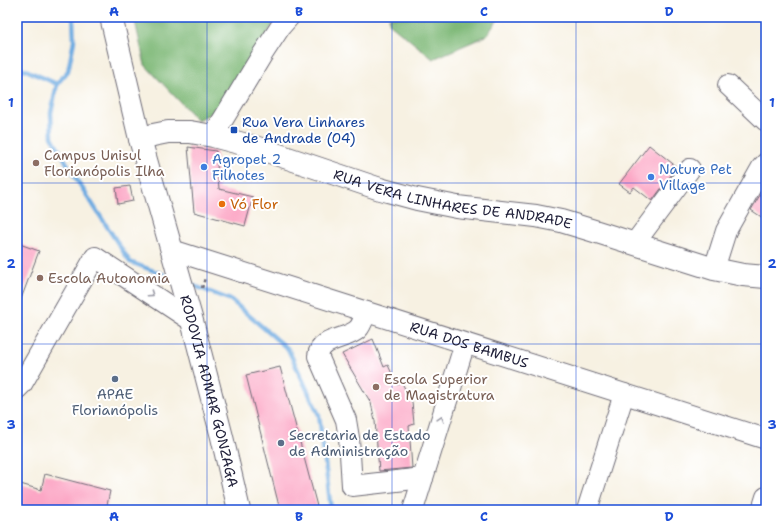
<svg xmlns="http://www.w3.org/2000/svg" width="783" height="527" viewBox="0 0 783 527" font-family="'Shantell Sans',sans-serif">
<style>
.forest{fill:#7fb978;stroke:#506e5a}
.lines{fill:none;stroke-linecap:round;stroke-linejoin:round}
.stream{stroke:#70ace1;stroke-width:4.5}
.building{fill:#fca5c4}
.minor-casing{stroke:#6d6a75;stroke-width:22}
.major-casing{stroke:#6d6a75;stroke-width:24}
.path{stroke:#6d6a75;stroke-width:2.5;stroke-dasharray:3 3;stroke-linecap:butt}
.minor{stroke:#fff;stroke-width:20}
.major{stroke:#fff;stroke-width:22}
.oneway{stroke:#9c9ca7}
.grid{fill:none;stroke:#1d4ed8;stroke-width:1;stroke-opacity:0.55}
.transit-dot{fill:#1a4fb4;stroke:#fff;stroke-width:1.5}
.education-dot{fill:#8d6e63;stroke:#fff;stroke-width:1.5}
.shop-dot{fill:#3f7fe0;stroke:#fff;stroke-width:1.5}
.food-dot{fill:#e8710a;stroke:#fff;stroke-width:1.5}
.service-dot{fill:#5c6f8a;stroke:#fff;stroke-width:1.5}
.labels{text-anchor:middle;dominant-baseline:central;stroke-width:4;stroke-linejoin:round;paint-order:stroke}
.transit-label{font-size:14px;fill:#164399;stroke:#fff;text-anchor:start}
.education-label{font-size:14px;fill:#785e54;stroke:#fff;text-anchor:start}
.shop-label{font-size:14px;fill:#366cbe;stroke:#fff;text-anchor:start}
.street-label{font-size:14px;fill:#22223b;stroke:#fff}
.food-label{font-size:14px;fill:#c56008;stroke:#fff;text-anchor:start}
.service-label{font-size:14px;fill:#4e5e75;stroke:#fff}
.neatline{fill:none;stroke:#1d4ed8;stroke-width:1.5}
.grid-label{font-size:13px;text-anchor:middle;font-weight:bold;fill:#1d4ed8}
</style>
<rect width="100%" height="100%" fill="#fff"/>
<filter id="ink" filterUnits="userSpaceOnUse"><feTurbulence type="fractalNoise" baseFrequency=".025" numOctaves="2"/><feDisplacementMap in="SourceGraphic" scale="8" xChannelSelector="R" yChannelSelector="G"/><feConvolveMatrix kernelMatrix="1 2 1 2 8 2 1 2 1" color-interpolation-filters="sRGB"/></filter>
<filter id="wash" filterUnits="userSpaceOnUse"><feTurbulence type="fractalNoise" baseFrequency=".012" numOctaves="4" result="noise"/><feDisplacementMap in="SourceGraphic" scale="16" xChannelSelector="R" yChannelSelector="G"/><feGaussianBlur stdDeviation="0.9" result="paint"/><feColorMatrix in="noise" values="0 0 0 0 0 0 0 0 0 0 0 0 0 0 0 0 0 1.4 0 .05"/><feComposite in="paint" operator="in"/></filter>
<g filter="url(#wash)">
<rect width="100%" height="100%" fill="#f7f1e2"/>
<path class="forest" d="M 134,17 L 278,17 L 216,111 L 197,120 L 145,65 Z
M 389,17 L 500,17 L 486,36 L 433,59 L 389,23 Z"/>
<g class="lines">
<path class="stream" d="M 73,17 L 74,41 L 68,71 L 57,84 L 51,113 L 52,137 L 73,174 L 130,262 L 173,278
M 17,66 L 57,84
M 189,284 L 231,300 L 288,349 L 319,415 L 331,510"/>
</g>
<g id="blocks">
<path class="building" d="M 649,145 L 677,167 L 652,201 L 634,187 L 630,192 L 619,184 Z
M 188,147 L 216,151 L 219,189 L 253,197 L 245,226 L 194,212 Z
M 766,185 L 766,220 L 751,210 Z
M 130,186 L 133,201 L 118,204 L 116,188 Z
M 17,243 L 39,251 L 18,307 L 17,306 Z
M 373,339 L 384,367 L 388,365 L 397,385 L 402,383 L 412,402 L 414,424 L 409,426 L 412,468 L 379,471 L 375,421 L 371,403 L 342,354 Z
M 280,367 L 318,510 L 280,510 L 246,375 Z
M 45,474 L 110,491 L 106,510 L 17,510 L 17,483 L 41,490 Z"/>
</g>
</g>
<g filter="url(#ink)">
<use href="#blocks" fill-opacity="0" stroke="#6d6a75" stroke-width="1"/>
<g class="lines">
<defs>
<g id="minor">
<path d="M 728,85 L 766,121"/>
<path d="M 213,136 L 262,55 L 281,26 L 289,17"/>
<path d="M 634,244 L 690,169"/>
<path id="s1" d="M 172,250 L 766,439"/>
<path d="M 714,269 L 726,231 L 762,167 L 766,163"/>
<path d="M 366,312 C 364,317 362,325 358,329 C 347,340 320,337 318,356 L 346,420 L 349,438 L 352,486 L 423,478"/>
<path d="M 17,389 L 22,384 L 95,257 L 192,321"/>
<path d="M 413,510 L 465,343"/>
<path d="M 587,510 L 624,394"/>
<path d="M 762,510 L 766,497"/>
</g>
<g id="major">
<path id="s2" d="M 111,17 L 140,139 L 192,321 L 222,437 L 239,510"/>
<path id="s3" d="M 140,139 L 153,135 L 168,132 L 190,132 L 213,136 L 258,148 L 380,189 L 417,199 L 457,207 L 536,216 L 561,221 L 591,230 L 714,269 L 743,275 L 766,277"/>
</g>
</defs>
<use href="#minor" class="minor-casing"/>
<use href="#major" class="major-casing"/>
<path class="path" d="M 202,288 L 205,278"/>
<use href="#minor" class="minor"/>
<use href="#major" class="major"/>
</g>
<defs><path id="oneway-chevron" d="M-2-3.5L2.5 0L-2 3.5" fill="none" stroke-width="1.6" stroke-linecap="round" stroke-linejoin="round"/></defs>
<g class="oneway">
<use href="#oneway-chevron" transform="translate(151 294) rotate(34)"/>
<use href="#oneway-chevron" transform="translate(441 419) rotate(-72)"/>
</g>
</g>
<path class="grid" d="M 207,17 L 207,510M 392,17 L 392,510M 576,17 L 576,510M 17,183 L 766,183M 17,344 L 766,344"/>
<rect class="transit-dot" x="230" y="126" width="8" height="8" rx="2"/>
<g class="education-dot">
<circle cx="36" cy="163" r="4"/>
<circle cx="40" cy="278" r="4"/>
<circle cx="376" cy="387" r="4"/>
</g>
<g class="shop-dot">
<circle cx="204" cy="167" r="4"/>
<circle cx="651" cy="177" r="4"/>
</g>
<circle class="food-dot" cx="222" cy="204" r="4"/>
<g class="service-dot">
<circle cx="115" cy="379" r="4"/>
<circle cx="281" cy="443" r="4"/>
</g>
<g class="labels">
<g class="transit-label">
<text x="242" y="122">Rua Vera Linhares<tspan x="242" dy="16">de Andrade (04)</tspan></text>
</g>
<g class="education-label">
<text x="44" y="155">Campus Unisul<tspan x="44" dy="16">Florianópolis Ilha</tspan></text>
<text x="48" y="278">Escola Autonomia</text>
<text x="384" y="379">Escola Superior<tspan x="384" dy="16">de Magistratura</tspan></text>
</g>
<g class="shop-label">
<text x="212" y="159">Agropet 2<tspan x="212" dy="16">Filhotes</tspan></text>
<text x="659" y="169">Nature Pet<tspan x="659" dy="16">Village</tspan></text>
</g>
<g class="street-label">
<text stroke="none"><textPath href="#s3" startOffset="323">RUA VERA LINHARES DE ANDRADE</textPath></text>
<text stroke="none"><textPath href="#s1" startOffset="312">RUA DOS BAMBUS</textPath></text>
<text stroke="none"><textPath href="#s2" startOffset="387">RODOVIA ADMAR GONZAGA</textPath></text>
</g>
<g class="food-label">
<text x="230" y="204">Vó Flor</text>
</g>
<g class="service-label">
<text x="115" y="394">APAE<tspan x="115" dy="16">Florianópolis</tspan></text>
<text x="289" y="435" text-anchor="start">Secretaria de Estado<tspan x="289" dy="16">de Administração</tspan></text>
</g>
</g>
<rect width="783" height="527" fill="none" stroke="#fff" stroke-width="44"/>
<rect x="22" y="22" width="739" height="483" class="neatline"/>
<g class="grid-label">
<text x="114" y="16">A</text>
<text x="299" y="16">B</text>
<text x="484" y="16">C</text>
<text x="669" y="16">D</text>
<text x="11" y="107">1</text>
<text x="772" y="107">1</text>
<text x="11" y="268">2</text>
<text x="772" y="268">2</text>
<text x="11" y="429">3</text>
<text x="772" y="429">3</text>
<text x="114" y="521">A</text>
<text x="299" y="521">B</text>
<text x="484" y="521">C</text>
<text x="669" y="521">D</text>
</g>
</svg>
